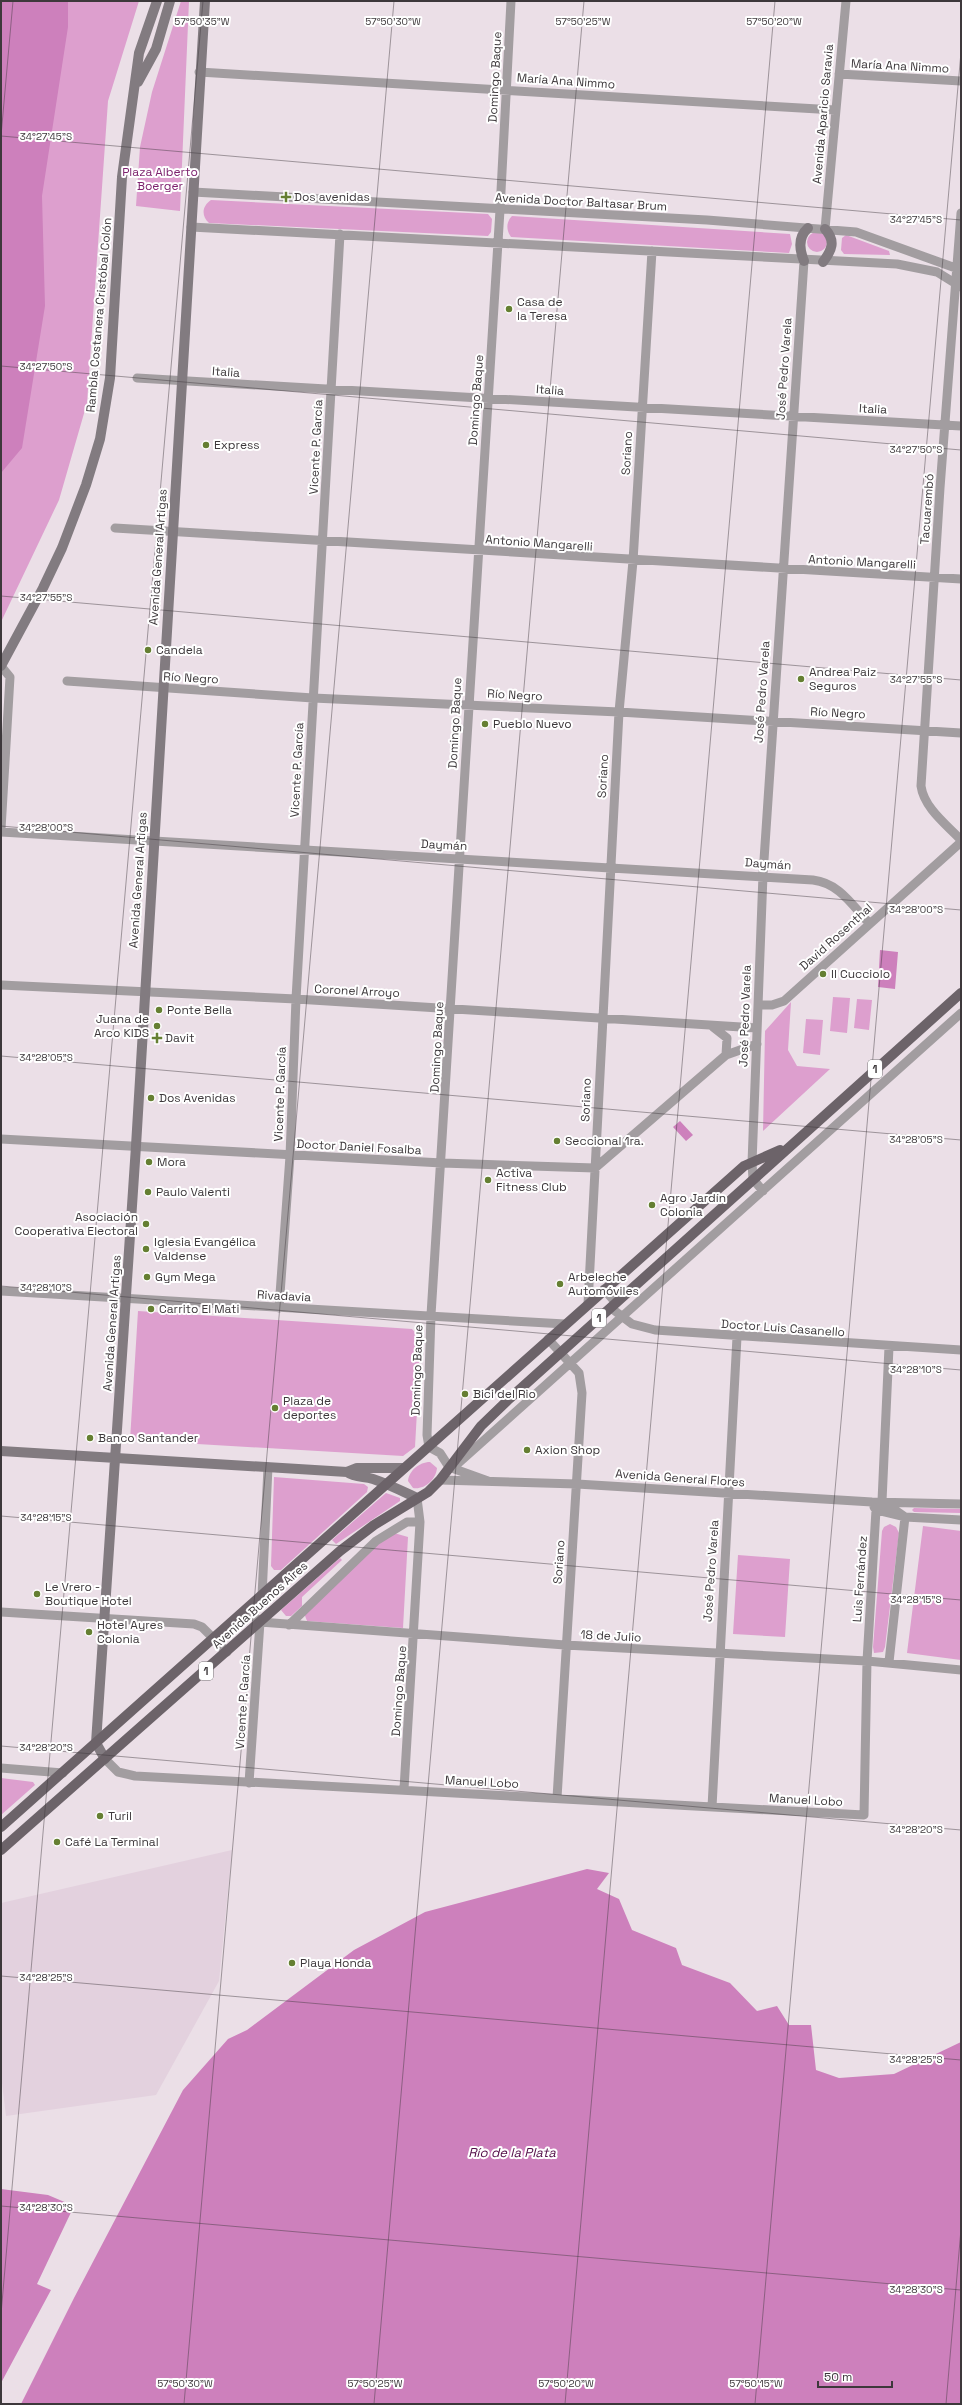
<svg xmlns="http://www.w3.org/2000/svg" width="962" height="2405" viewBox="0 0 962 2405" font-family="'Space Grotesk',sans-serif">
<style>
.built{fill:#e3d1de}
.green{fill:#dd9fce}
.water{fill:#cd80bc}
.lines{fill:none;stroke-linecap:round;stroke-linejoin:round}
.street{stroke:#a29da0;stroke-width:9}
.secondary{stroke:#827b80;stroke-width:10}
.primary{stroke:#6c6369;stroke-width:10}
.ticks{fill:none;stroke:#3d383b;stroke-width:1;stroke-opacity:0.45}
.poi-dot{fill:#657f32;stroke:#fff;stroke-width:1.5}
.labels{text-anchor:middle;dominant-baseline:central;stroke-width:4;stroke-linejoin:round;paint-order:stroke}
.shield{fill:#fff;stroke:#777476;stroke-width:1}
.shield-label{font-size:11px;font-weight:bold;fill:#3d383b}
.street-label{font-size:12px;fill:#3d383b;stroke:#fff}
.park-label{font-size:12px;fill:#7d226e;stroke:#fff}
.poi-label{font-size:12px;fill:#3d383b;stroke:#fff;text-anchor:start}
.water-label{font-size:13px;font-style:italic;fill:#520c47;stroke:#fff}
.ticks-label{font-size:10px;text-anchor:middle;fill:#3d383b;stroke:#fff;stroke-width:4;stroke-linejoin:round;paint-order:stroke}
</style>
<rect width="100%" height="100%" fill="#ebdfe7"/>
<path class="built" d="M 232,1850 L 219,1981 L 156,2095 L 6,2116 L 1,2075 L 1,1903 Z"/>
<path class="green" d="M 1,1 L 139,1 L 108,101 L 87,403 L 59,500 L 1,622 Z
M 181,1 L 189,1 L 180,211 L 136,206 L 140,147 L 152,92 Z
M 211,200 L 488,214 L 492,219 L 491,232 L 488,236 L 209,223 C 201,216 202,206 211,200 Z
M 512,216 L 790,234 L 792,244 L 789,253 L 511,237 C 506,230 506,222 512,216 Z
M807 242a10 10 0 1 1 20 0a10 10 0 1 1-20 0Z
M 846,235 L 889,251 L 890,255 L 844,254 L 841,250 L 842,238 Z
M 833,997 L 850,998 L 847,1033 L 830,1031 Z
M 857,999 L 872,1000 L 869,1030 L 854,1028 Z
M 791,1002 L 788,1050 L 797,1066 L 830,1069 L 763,1131 L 765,1031 Z
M 806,1019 L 823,1020 L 820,1055 L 803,1053 Z
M 138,1311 L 412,1329 L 421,1339 L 415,1447 L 403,1456 L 130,1440 Z
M 430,1462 L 437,1468 C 436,1480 424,1490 413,1488 L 408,1481 C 409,1471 419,1462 430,1462 Z
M 274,1477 L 364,1484 L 368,1487 L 367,1492 L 281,1570 L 274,1570 L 271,1566 Z
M 386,1493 L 400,1498 L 400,1501 L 336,1544 L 332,1540 Z
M 914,1508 L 961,1509 L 961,1513 L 914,1512 L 912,1510 Z
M 890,1524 L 896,1527 L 899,1533 L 885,1647 L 883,1652 L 874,1653 L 873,1647 L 882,1531 L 884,1527 Z
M 923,1526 L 961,1531 L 961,1660 L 907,1653 Z
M 394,1533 L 408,1537 L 403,1628 L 307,1621 L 304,1613 L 379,1543 Z
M 738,1555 L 790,1559 L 785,1637 L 733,1634 Z
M 340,1558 L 342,1560 L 302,1597 L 302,1606 L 291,1616 L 286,1616 L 281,1610 Z
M 1,1778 L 33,1782 L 35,1785 L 1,1815 Z"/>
<path class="water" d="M 1,1 L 68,1 L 68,27 L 42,196 L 45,306 L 22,448 L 1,473 Z
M 880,950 L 898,952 L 895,989 L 878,987 Z
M 680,1121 L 693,1135 L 686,1141 L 673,1127 Z
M 587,1869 L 609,1873 L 597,1889 L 619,1899 L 632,1930 L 676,1948 L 682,1965 L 730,1983 L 757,2011 L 777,2006 L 789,2025 L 811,2025 L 816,2070 L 839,2078 L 894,2074 L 961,2042 L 961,2404 L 21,2404 L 74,2298 L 183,2090 L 228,2039 L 247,2030 L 354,1950 L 425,1912 Z
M 1,2189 L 48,2195 L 74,2206 L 37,2284 L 51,2290 L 1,2383 Z"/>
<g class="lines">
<path class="street" d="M 199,72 L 835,110
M 839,74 L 961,81
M 193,192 L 707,220 L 856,232 L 961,270
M 961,213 L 940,488 L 921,786 C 924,808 947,825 961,840
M 191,227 L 897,264 L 937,272 L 961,287
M 825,229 L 846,1
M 137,378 L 961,426
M 115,528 L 961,579
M 1,666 L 10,677 L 1,829
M 67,681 L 313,698 L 619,712 L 961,733
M 1,832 L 813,880 C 839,883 852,905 869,923
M 1,985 L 296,999 L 757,1028
M 758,1005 L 772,1005 L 784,1001 L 961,842
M 713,1027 L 727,1038 L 726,1055
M 1,1139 L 442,1163 L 595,1168 L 726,1055 L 757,1044
M 763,1191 L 753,1179 L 752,1163 L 763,875 L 804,261
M 604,1289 L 616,1303
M 1,1291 L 565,1324
M 588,1304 L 619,712 L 633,561 L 652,251
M 279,1308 L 290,1156 L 296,999 L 340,234
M 611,1308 L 632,1324 L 655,1330 L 961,1350
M 548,1339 L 579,1373 L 582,1393 L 557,1798
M 453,1468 L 961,1013
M 440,1480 L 577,1484 L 872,1502 L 961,1504
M 488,1481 L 449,1467 L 440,1453 L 429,1447 L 427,1435 L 431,1315 L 500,210 L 511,1
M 882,1501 L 905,1517 L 889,1662
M 874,1507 L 876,1510 L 905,1517 L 961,1520
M 262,1596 L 268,1467
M 247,1609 L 260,1622
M 1,1612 L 194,1624 L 202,1627 L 227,1652
M 260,1622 L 565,1645 L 867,1661 L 961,1670
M 289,1625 L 376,1541 L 407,1522 L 420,1522
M 105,1759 L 118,1772 L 135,1776 L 864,1815 L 867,1661 L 876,1510 L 882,1501 L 889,1347
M 1,1768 L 63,1773
M 249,1783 L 260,1622
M 404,1789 L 420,1522 L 417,1498
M 712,1807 C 719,1650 730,1494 737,1337"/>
<path class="secondary" d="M 138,82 L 156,49 L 170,1
M 804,261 C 799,249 798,237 808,228
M 823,262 C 832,250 836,241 825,229
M 1,666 L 43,588 L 62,548 L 86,485 L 100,439 L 110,378 L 122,177 L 139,53 L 157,1
M 1,1451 L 347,1472 L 357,1468 L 404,1468
M 347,1472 C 355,1478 364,1476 373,1479 C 388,1484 402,1491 417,1498
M 105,1759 L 96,1743 L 136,1146 L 205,1"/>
<path class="primary" d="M 1,1827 L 744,1166 L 780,1150
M 1,1850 L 340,1551 L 374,1525 L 428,1492 L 440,1480 L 481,1426 L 509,1399 L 961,993"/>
</g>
<path class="ticks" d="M 1,136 L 13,1M 1,136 L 961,220M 1,366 L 961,450M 1,596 L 961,680M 1,826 L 961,910M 1,1056 L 961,1140M 1,1286 L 961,1370M 1,1516 L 961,1600M 1,1746 L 961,1830M 1,1976 L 961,2060M 1,2206 L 961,2290M 1,2314 L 203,1M 184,2404 L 394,1M 374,2404 L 584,1M 565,2404 L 775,1M 755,2404 L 961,52M 946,2404 L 961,2229"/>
<g class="poi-dot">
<path d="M284 191h4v4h4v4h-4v4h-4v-4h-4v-4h4z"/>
<circle cx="509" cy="309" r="4"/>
<circle cx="206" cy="445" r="4"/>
<circle cx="148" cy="650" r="4"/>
<circle cx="801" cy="679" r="4"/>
<circle cx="485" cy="724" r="4"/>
<circle cx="823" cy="974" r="4"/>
<circle cx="159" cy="1010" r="4"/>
<circle cx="157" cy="1026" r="4"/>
<path d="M155 1032h4v4h4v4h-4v4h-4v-4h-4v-4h4z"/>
<circle cx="151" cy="1098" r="4"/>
<circle cx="557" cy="1141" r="4"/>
<circle cx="149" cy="1162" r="4"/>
<circle cx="488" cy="1180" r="4"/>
<circle cx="148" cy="1192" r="4"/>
<circle cx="652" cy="1205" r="4"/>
<circle cx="146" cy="1224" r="4"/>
<circle cx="146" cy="1249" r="4"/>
<circle cx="147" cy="1277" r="4"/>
<circle cx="560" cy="1284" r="4"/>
<circle cx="151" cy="1309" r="4"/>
<circle cx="465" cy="1394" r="4"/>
<circle cx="275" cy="1408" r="4"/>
<circle cx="90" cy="1438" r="4"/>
<circle cx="527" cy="1450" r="4"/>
<circle cx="37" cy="1594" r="4"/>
<circle cx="89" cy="1632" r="4"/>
<circle cx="100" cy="1816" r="4"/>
<circle cx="57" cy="1842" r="4"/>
<circle cx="292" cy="1963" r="4"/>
</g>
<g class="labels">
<g class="shield">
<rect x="868" y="1060" width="14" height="18" rx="3"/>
<rect x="592" y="1309" width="14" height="18" rx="3"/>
<rect x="199" y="1662" width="14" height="18" rx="3"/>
</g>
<g class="shield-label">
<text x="875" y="1069">1</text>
<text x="599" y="1318">1</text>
<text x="206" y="1671">1</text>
</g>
<g class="street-label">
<text transform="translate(900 66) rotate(3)">María Ana Nimmo</text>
<text transform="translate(495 77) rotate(-87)">Domingo Baque</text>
<text transform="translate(566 81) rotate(4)">María Ana Nimmo</text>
<text transform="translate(823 114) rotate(-85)">Avenida Aparicio Saravia</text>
<text transform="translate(581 202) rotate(3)">Avenida Doctor Baltasar Brum</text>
<text transform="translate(99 315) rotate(-85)">Rambla Costanera Cristóbal Colón</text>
<text transform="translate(784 369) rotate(-86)">José Pedro Varela</text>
<text transform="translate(226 372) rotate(4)">Italia</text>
<text transform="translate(550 390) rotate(4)">Italia</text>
<text transform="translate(476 400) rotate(-86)">Domingo Baque</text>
<text transform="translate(873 409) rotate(3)">Italia</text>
<text transform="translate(316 447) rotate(-87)">Vicente P. García</text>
<text transform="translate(627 453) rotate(-87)">Soriano</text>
<text transform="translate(927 509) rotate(-86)">Tacuarembó</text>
<text transform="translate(539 543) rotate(4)">Antonio Mangarelli</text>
<text transform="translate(158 557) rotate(-86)">Avenida General Artigas</text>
<text transform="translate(862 562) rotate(3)">Antonio Mangarelli</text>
<text transform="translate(191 678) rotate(3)">Río Negro</text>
<text transform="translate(762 692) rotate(-86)">José Pedro Varela</text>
<text transform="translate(515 695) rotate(3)">Río Negro</text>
<text transform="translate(838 713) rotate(3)">Río Negro</text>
<text transform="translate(455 723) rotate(-87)">Domingo Baque</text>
<text transform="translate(297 770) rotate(-87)">Vicente P. García</text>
<text transform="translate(603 776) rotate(-87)">Soriano</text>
<text transform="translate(444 845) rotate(3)">Daymán</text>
<text transform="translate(768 864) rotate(4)">Daymán</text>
<text transform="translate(138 880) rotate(-86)">Avenida General Artigas</text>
<text transform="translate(836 937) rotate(-42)">David Rosenthal</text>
<text transform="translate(357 991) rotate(3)">Coronel Arroyo</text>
<text transform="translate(745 1016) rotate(-88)">José Pedro Varela</text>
<text transform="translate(437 1047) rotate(-87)">Domingo Baque</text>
<text transform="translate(280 1094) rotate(-88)">Vicente P. García</text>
<text transform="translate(586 1100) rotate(-88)">Soriano</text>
<text transform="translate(359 1147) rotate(3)">Doctor Daniel Fosalba</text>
<text transform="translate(284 1296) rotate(3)">Rivadavia</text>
<text transform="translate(112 1323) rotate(-86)">Avenida General Artigas</text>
<text transform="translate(783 1328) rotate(4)">Doctor Luis Casanello</text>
<text transform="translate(417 1370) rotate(-88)">Domingo Baque</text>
<text transform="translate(680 1478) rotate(4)">Avenida General Flores</text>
<text transform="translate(559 1562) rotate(-86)">Soriano</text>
<text transform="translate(711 1571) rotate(-86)">José Pedro Varela</text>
<text transform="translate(860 1579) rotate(-86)">Luis Fernández</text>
<text transform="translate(260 1605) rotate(-42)">Avenida Buenos Aires</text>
<text transform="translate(611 1636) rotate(3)">18 de Julio</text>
<text transform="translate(399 1691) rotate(-86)">Domingo Baque</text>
<text transform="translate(243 1702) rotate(-86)">Vicente P. García</text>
<text transform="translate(482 1782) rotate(3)">Manuel Lobo</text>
<text transform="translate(806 1800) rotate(3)">Manuel Lobo</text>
</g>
<g class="park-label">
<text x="160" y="172">Plaza Alberto<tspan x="160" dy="14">Boerger</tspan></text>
</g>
<g class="poi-label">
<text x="294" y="197">Dos avenidas</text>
<text x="517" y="302">Casa de<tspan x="517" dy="14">la Teresa</tspan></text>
<text x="214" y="445">Express</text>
<text x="156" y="650">Candela</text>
<text x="809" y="672">Andrea Paiz<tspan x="809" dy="14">Seguros</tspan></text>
<text x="493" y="724">Pueblo Nuevo</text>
<text x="831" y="974">Il Cucciolo</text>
<text x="167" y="1010">Ponte Bella</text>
<text x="149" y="1019" text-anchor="end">Juana de<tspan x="149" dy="14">Arco KIDS</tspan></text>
<text x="165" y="1038">Davit</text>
<text x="159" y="1098">Dos Avenidas</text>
<text x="565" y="1141">Seccional 1ra.</text>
<text x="157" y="1162">Mora</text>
<text x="496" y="1173">Activa<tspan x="496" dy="14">Fitness Club</tspan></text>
<text x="156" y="1192">Paulo Valenti</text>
<text x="660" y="1198">Agro Jardín<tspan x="660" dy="14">Colonia</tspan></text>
<text x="138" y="1217" text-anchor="end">Asociación<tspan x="138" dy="14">Cooperativa Electoral</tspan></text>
<text x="154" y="1242">Iglesia Evangélica<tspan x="154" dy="14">Valdense</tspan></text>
<text x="155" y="1277">Gym Mega</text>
<text x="568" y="1277">Arbeleche<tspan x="568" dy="14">Automóviles</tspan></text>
<text x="159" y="1309">Carrito El Mati</text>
<text x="473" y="1394">Bici del Rio</text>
<text x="283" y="1401">Plaza de<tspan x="283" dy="14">deportes</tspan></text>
<text x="98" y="1438">Banco Santander</text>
<text x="535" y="1450">Axion Shop</text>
<text x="45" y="1587">Le Vrero -<tspan x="45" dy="14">Boutique Hotel</tspan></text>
<text x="97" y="1625">Hotel Ayres<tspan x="97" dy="14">Colonia</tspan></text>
<text x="108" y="1816">Turil</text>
<text x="65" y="1842">Café La Terminal</text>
<text x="300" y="1963">Playa Honda</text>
</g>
<g class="water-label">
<text x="512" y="2152">Río de la Plata</text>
</g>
</g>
<g class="ticks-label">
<text x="202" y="25">57°50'35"W</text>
<text x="393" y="25">57°50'30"W</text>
<text x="583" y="25">57°50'25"W</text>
<text x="774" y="25">57°50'20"W</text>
<text x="46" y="140">34°27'45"S</text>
<text x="916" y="223">34°27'45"S</text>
<text x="46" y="370">34°27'50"S</text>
<text x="916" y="453">34°27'50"S</text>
<text x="46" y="601">34°27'55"S</text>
<text x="916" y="683">34°27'55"S</text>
<text x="46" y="831">34°28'00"S</text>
<text x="916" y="913">34°28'00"S</text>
<text x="46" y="1061">34°28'05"S</text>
<text x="916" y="1143">34°28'05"S</text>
<text x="46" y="1291">34°28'10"S</text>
<text x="916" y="1373">34°28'10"S</text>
<text x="46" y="1521">34°28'15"S</text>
<text x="916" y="1603">34°28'15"S</text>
<text x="46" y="1751">34°28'20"S</text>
<text x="916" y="1833">34°28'20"S</text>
<text x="46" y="1981">34°28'25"S</text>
<text x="916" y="2063">34°28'25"S</text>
<text x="46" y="2211">34°28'30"S</text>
<text x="916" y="2293">34°28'30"S</text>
<text x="185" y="2387">57°50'30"W</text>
<text x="375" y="2387">57°50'25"W</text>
<text x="566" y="2387">57°50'20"W</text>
<text x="756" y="2387">57°50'15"W</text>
</g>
<rect width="962" height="2405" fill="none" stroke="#3d383b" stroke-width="4"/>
<path d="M818 2381v6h74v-6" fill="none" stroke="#3d383b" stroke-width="2"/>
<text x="824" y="2381" font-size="12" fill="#3d383b" stroke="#ffffff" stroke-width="3" paint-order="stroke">50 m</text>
</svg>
